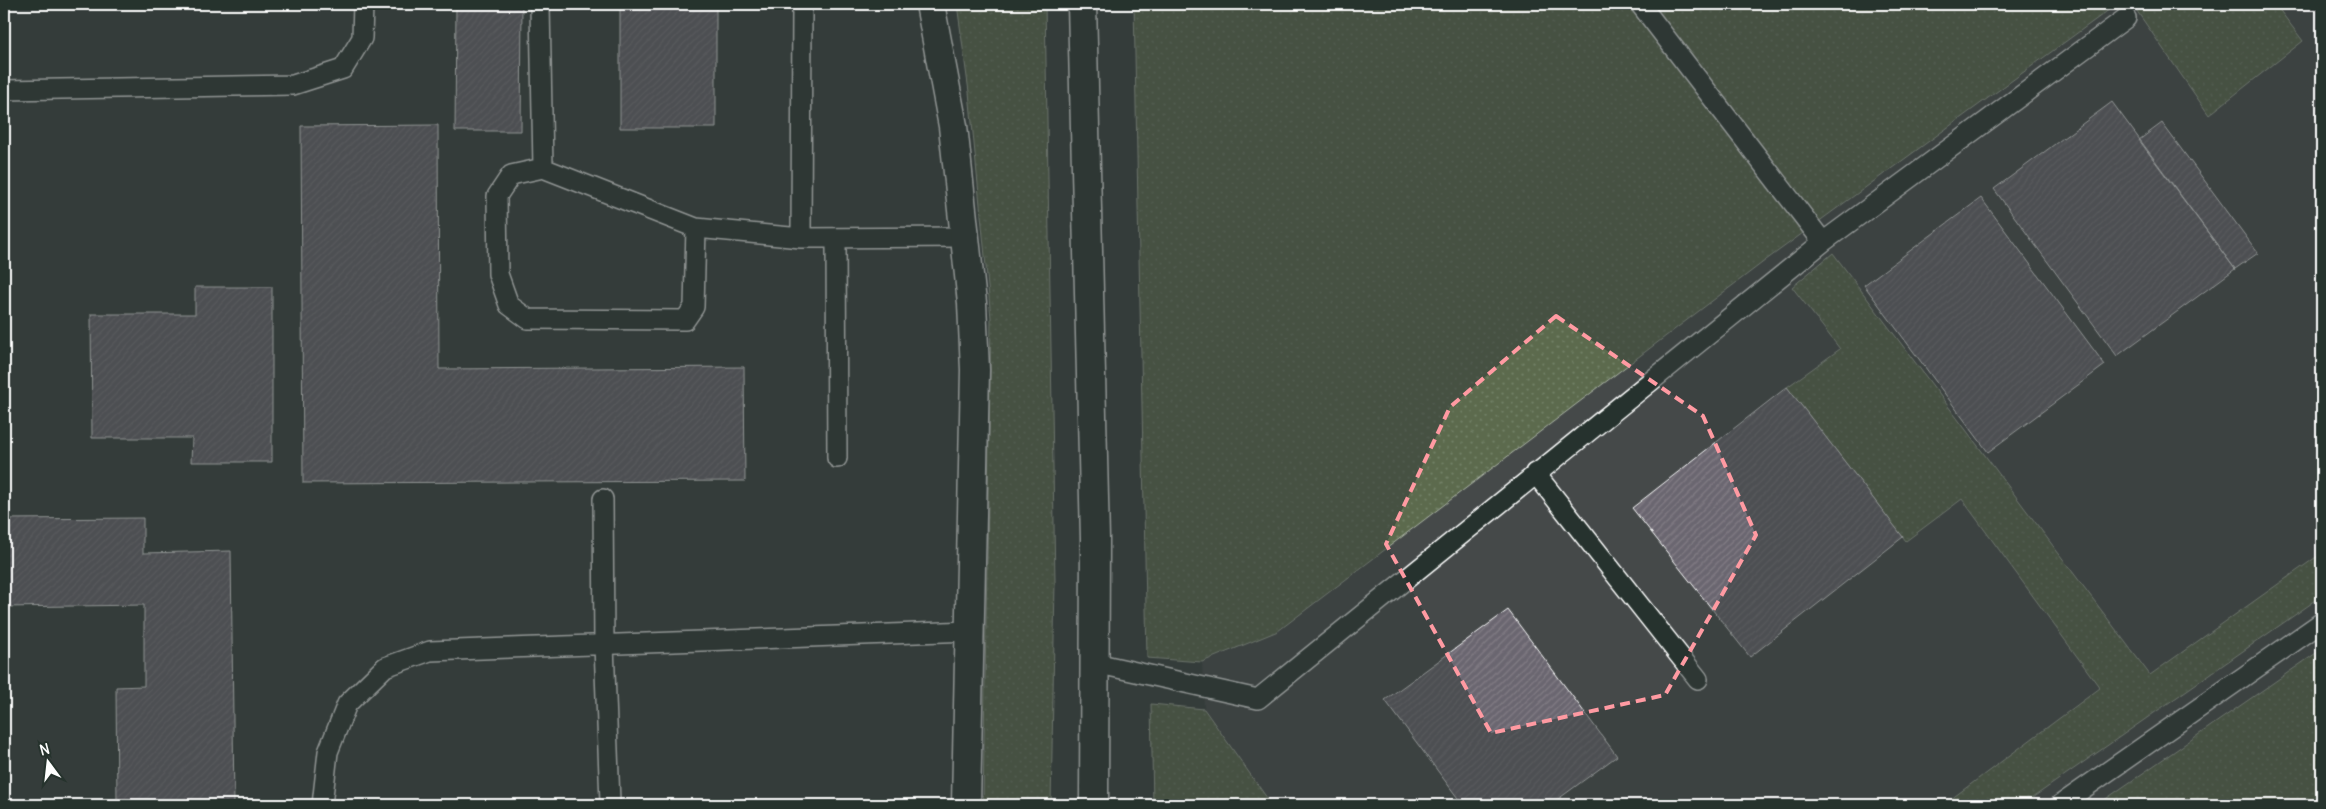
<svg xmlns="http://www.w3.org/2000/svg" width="2326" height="809" viewBox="0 0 2326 809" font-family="Delius,sans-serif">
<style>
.built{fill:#44494a}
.grass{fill:url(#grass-dots);stroke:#adb5a6}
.building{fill:url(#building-hatch);stroke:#fff}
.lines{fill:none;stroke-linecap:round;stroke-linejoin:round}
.lane-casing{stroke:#fff;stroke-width:22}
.highway-casing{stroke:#fff;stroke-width:31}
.lane{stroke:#26332d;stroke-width:19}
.highway{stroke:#26332d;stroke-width:28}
.marked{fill:none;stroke:#ff9aa2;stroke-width:4;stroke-dasharray:10 6;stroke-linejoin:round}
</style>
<defs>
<pattern id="grass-dots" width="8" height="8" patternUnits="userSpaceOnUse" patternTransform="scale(1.25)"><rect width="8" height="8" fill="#5b6b4d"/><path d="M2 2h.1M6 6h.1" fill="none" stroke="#748168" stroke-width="1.8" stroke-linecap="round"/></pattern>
<pattern id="building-hatch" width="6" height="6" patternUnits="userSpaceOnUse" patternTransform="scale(1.25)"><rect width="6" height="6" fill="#6b6670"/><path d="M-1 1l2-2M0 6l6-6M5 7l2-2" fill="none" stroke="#817d85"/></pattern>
</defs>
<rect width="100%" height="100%" fill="#343d3a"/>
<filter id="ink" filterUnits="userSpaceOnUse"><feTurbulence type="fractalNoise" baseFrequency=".02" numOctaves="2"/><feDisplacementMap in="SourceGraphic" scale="10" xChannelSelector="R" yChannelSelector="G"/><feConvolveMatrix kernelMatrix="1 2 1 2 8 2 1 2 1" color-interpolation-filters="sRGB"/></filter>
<g filter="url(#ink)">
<path class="built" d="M 1134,4 L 2322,4 L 2322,805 L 1153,805 L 1151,704 L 1204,708 L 1202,662 L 1147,658 Z"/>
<path class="grass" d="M 957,4 L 1045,4 L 1055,582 L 1051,805 L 983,805 L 991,318 L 969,92 Z
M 1134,4 L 2117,4 L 1766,260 L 1278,631 L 1202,662 L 1147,658 Z
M 2132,4 L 2275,4 L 2303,41 L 2209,115 Z
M 1833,253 L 2150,675 L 2322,553 L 2322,596 L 2022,805 L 1943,805 L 2100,688 L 1962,499 L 1906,541 L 1787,387 L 1840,349 L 1792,287 Z
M 2322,649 L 2322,805 L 2097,805 Z
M 1151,704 L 1204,709 L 1272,805 L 1153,805 Z"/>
<path class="building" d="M 456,4 L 522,4 L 521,131 L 455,131 Z
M 620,4 L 716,4 L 716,128 L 620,128 Z
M 2112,102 L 2235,269 L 2117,356 L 1994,189 Z
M 2162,123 L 2258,253 L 2235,269 L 2139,140 Z
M 438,125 L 439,369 L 744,367 L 745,481 L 303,483 L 301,126 Z
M 1981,198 L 2105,365 L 1988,452 L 1864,285 Z
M 195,287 L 272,287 L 272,462 L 191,462 L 192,438 L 92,438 L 91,314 L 195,314 Z
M 1787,387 L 1903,537 L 1750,657 L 1632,508 Z
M 143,518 L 143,553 L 231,551 L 234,805 L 117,805 L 116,687 L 144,686 L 144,605 L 4,607 L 4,519 Z
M 1508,610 L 1617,756 L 1550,805 L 1463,805 L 1385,700 Z"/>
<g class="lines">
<defs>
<path id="lane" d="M 1640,4 L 1823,242
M 540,6 L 543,168
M 4,90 L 293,85 L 343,69 L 362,38 L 363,4
M 696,228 L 694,307 L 685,320 L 528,319 L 509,305 L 498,274 L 497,196 L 511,175 L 543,168 L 696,228 L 801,238 L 966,237
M 801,238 L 802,4
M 836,240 L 837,458
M 1535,473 L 1698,679
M 603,499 L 604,645 L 610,802
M 1095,663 L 1258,699 L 1823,242 L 2126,18
M 322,805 L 328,752 L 347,704 L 385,667 L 430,651 L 970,631
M 2060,805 L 2322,622"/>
<path id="highway" d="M 930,4 L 953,126 L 972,303 L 975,370 L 966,805
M 1082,4 L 1095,539 L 1094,805"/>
</defs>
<use href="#lane" class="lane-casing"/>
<use href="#highway" class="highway-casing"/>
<use href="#lane" class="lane"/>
<use href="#highway" class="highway"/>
</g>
</g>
<path d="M0 0H2326V809H0ZM 1556,316 L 1703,416 L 1756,535 L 1665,695 L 1491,733 L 1386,544 L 1450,407 Z" fill="#343d3a" fill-opacity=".55" fill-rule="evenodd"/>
<path class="marked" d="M 1556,316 L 1703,416 L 1756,535 L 1665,695 L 1491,733 L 1386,544 L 1450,407 Z"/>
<rect width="2326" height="809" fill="none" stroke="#26332d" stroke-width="20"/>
<rect x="10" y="10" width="2306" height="789" fill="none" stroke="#fff" stroke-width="2" filter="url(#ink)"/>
<g transform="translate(48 762) rotate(345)" stroke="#26332d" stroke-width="4" paint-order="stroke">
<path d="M0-4L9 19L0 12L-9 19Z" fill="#ffffff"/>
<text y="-8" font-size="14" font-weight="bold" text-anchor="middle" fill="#ffffff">N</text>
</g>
</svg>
